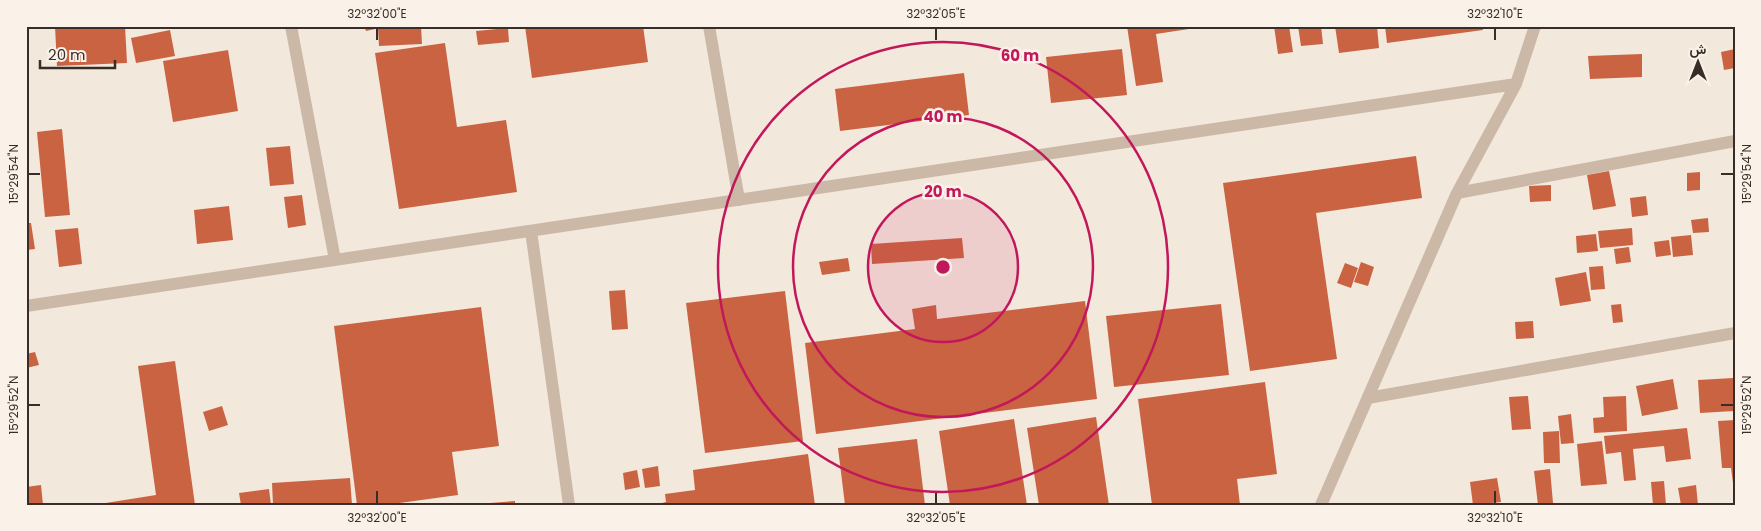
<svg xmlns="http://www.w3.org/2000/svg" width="1761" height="531" viewBox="0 0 1761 531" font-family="Poppins,Vazirmatn,sans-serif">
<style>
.building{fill:#ca6342}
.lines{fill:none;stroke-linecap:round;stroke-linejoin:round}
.street{stroke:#ccb8a7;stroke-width:12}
.ticks{fill:none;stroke:#382d28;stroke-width:2}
.ring{fill:none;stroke:#c2185b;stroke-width:2.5}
.centre{fill:#c2185b;stroke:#faf2e8;stroke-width:2.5}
.ring-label{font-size:15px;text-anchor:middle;font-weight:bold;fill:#c2185b;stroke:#faf2e8;stroke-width:5;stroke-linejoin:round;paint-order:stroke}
.neatline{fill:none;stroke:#382d28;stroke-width:2}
.ticks-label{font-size:12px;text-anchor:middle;fill:#382d28}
</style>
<rect width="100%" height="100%" fill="#f3e8dc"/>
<path class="building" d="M 55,26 L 125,26 L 127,63 L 57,66 Z
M 364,26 L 374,26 L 375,29 L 366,31 Z
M 421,26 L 422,44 L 379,46 L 378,28 Z
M 525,26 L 643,26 L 648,62 L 532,78 Z
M 1127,26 L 1202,26 L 1202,27 L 1156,34 L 1163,82 L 1136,86 Z
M 1274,26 L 1289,26 L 1293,52 L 1278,54 Z
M 1298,26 L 1321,26 L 1323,44 L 1301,46 Z
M 1335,26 L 1377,26 L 1379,48 L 1339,53 Z
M 1385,26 L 1483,26 L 1483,30 L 1387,43 Z
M 508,28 L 509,42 L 478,45 L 476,31 Z
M 170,30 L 175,56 L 136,63 L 131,38 Z
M 445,43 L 457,127 L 506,120 L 517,192 L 399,209 L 375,53 Z
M 1122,49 L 1127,95 L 1051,103 L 1046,57 Z
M 1735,49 L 1735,68 L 1724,70 L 1721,52 Z
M 228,50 L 238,111 L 173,122 L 163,61 Z
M 1642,54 L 1642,77 L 1590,79 L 1588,56 Z
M 964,73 L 969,115 L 840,131 L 835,89 Z
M 62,129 L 70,215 L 45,217 L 37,132 Z
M 290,146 L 294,184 L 270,186 L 266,148 Z
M 1416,156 L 1422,198 L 1316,213 L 1337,359 L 1250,371 L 1223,183 Z
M 1609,171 L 1616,206 L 1593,210 L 1587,175 Z
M 1700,172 L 1700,190 L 1687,191 L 1687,173 Z
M 1551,185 L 1551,201 L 1530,202 L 1529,186 Z
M 302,195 L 306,225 L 288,228 L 284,197 Z
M 1646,196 L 1648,215 L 1632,217 L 1630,198 Z
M 229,206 L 233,240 L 197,244 L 194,210 Z
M 1708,218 L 1709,232 L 1693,233 L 1691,220 Z
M 26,223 L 31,223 L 35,249 L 26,250 Z
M 78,228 L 82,264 L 59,267 L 55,230 Z
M 1632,228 L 1633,245 L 1600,248 L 1598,231 Z
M 1596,234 L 1598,251 L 1577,253 L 1576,236 Z
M 1691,235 L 1693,255 L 1673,257 L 1671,237 Z
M 962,238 L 964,258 L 872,264 L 871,244 Z
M 1669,240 L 1671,255 L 1656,257 L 1654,242 Z
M 1629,247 L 1631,262 L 1616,264 L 1614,249 Z
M 848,258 L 850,271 L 822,275 L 819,262 Z
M 1361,262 L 1374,267 L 1368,286 L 1354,282 Z
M 1345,263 L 1358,268 L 1351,288 L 1337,283 Z
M 1603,266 L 1605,289 L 1591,290 L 1589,267 Z
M 1586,272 L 1591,301 L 1560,306 L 1555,278 Z
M 625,290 L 628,329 L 612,330 L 609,291 Z
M 785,291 L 803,441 L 705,453 L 686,303 Z
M 1085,301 L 1097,399 L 816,434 L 805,343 L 915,329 L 912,309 L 936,305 L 937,319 Z
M 1221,304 L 1229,375 L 1114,387 L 1106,316 Z
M 1621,304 L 1623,322 L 1613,323 L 1611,305 Z
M 481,307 L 499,446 L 452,452 L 458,495 L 385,505 L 357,505 L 334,326 Z
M 1533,321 L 1534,338 L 1516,339 L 1515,322 Z
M 35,352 L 39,365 L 26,368 L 26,354 Z
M 175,361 L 195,505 L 93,505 L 156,495 L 138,366 Z
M 1733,378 L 1734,411 L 1700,413 L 1698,380 Z
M 1673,379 L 1678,409 L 1642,416 L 1636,386 Z
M 1265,382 L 1277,474 L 1237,479 L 1240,505 L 1152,505 L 1138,399 Z
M 1528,396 L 1531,429 L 1512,430 L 1509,397 Z
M 1626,396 L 1627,431 L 1594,433 L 1593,418 L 1604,417 L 1603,397 Z
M 222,406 L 228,425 L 209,431 L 203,412 Z
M 1571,414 L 1574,443 L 1561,444 L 1558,416 Z
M 1096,417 L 1109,505 L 1039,505 L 1027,428 Z
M 1014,419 L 1027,505 L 950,505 L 939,431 Z
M 1735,420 L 1735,482 L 1733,483 L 1731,468 L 1722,468 L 1718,421 Z
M 1687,428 L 1691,459 L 1666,462 L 1664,446 L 1633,449 L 1636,480 L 1624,481 L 1621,452 L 1606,454 L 1604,436 Z
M 1559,431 L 1560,463 L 1544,463 L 1543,432 Z
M 917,439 L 925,505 L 845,505 L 838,448 Z
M 1602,441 L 1607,484 L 1581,486 L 1577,444 Z
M 808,454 L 815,505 L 654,505 L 666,502 L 665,494 L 695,490 L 693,470 Z
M 658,466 L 660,486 L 645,488 L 642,469 Z
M 1550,469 L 1553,503 L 1538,505 L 1534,471 Z
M 637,470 L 640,487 L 625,490 L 623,473 Z
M 350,478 L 352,505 L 273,505 L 272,483 Z
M 1497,478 L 1501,502 L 1473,505 L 1470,482 Z
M 1664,481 L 1666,505 L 1653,505 L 1651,482 Z
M 41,485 L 43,505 L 26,505 L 26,487 Z
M 1696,485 L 1698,505 L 1681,505 L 1678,488 Z
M 269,489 L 271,505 L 241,505 L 239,493 Z
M 515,501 L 515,505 L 490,505 L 490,503 Z"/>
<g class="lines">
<path class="street" d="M 291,26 L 335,260
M 709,26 L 739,200
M 1457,193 L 1735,141
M 531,231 L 569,505
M 26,306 L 1516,84
M 1368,398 L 1735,333
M 1321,505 L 1457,193 L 1516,84 L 1535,26"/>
</g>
<path class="ticks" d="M 377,28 L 377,40M 936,28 L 936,40M 1495,28 L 1495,40M 28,174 L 40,174M 1721,174 L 1734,174M 28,405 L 40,405M 1721,405 L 1734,405M 377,491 L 377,504M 936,491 L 936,504M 1495,491 L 1495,504"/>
<circle cx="943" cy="267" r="75" fill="#c2185b" fill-opacity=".12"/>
<g class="ring">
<circle cx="943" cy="267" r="75"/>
<circle cx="943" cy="267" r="150"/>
<circle cx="943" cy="267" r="225"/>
</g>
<circle cx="943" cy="267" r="8" class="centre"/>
<g class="ring-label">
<text x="1020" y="61">60 m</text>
<text x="943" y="122">40 m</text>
<text x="943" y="197">20 m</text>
</g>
<rect width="1761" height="531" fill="none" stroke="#faf2e8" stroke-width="55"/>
<g transform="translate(1698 62)" stroke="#faf2e8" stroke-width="4" paint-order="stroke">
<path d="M0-4L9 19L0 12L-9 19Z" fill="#382d28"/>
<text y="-8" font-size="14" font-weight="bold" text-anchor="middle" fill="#382d28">ش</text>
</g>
<path d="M40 60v8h75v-8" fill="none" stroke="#382d28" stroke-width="2.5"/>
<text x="48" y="60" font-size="15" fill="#382d28" stroke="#faf2e8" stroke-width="4" paint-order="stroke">20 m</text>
<rect x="28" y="28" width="1706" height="476" class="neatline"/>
<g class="ticks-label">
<text x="377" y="18">32°32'00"E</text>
<text x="936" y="18">32°32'05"E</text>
<text x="1495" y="18">32°32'10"E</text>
<text transform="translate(14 174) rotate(-90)" y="4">15°29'54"N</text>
<text transform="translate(1747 174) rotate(-90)" y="4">15°29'54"N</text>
<text transform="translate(14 405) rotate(-90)" y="4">15°29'52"N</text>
<text transform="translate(1747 405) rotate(-90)" y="4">15°29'52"N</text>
<text x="377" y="522">32°32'00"E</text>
<text x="936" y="522">32°32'05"E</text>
<text x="1495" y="522">32°32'10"E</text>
</g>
</svg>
